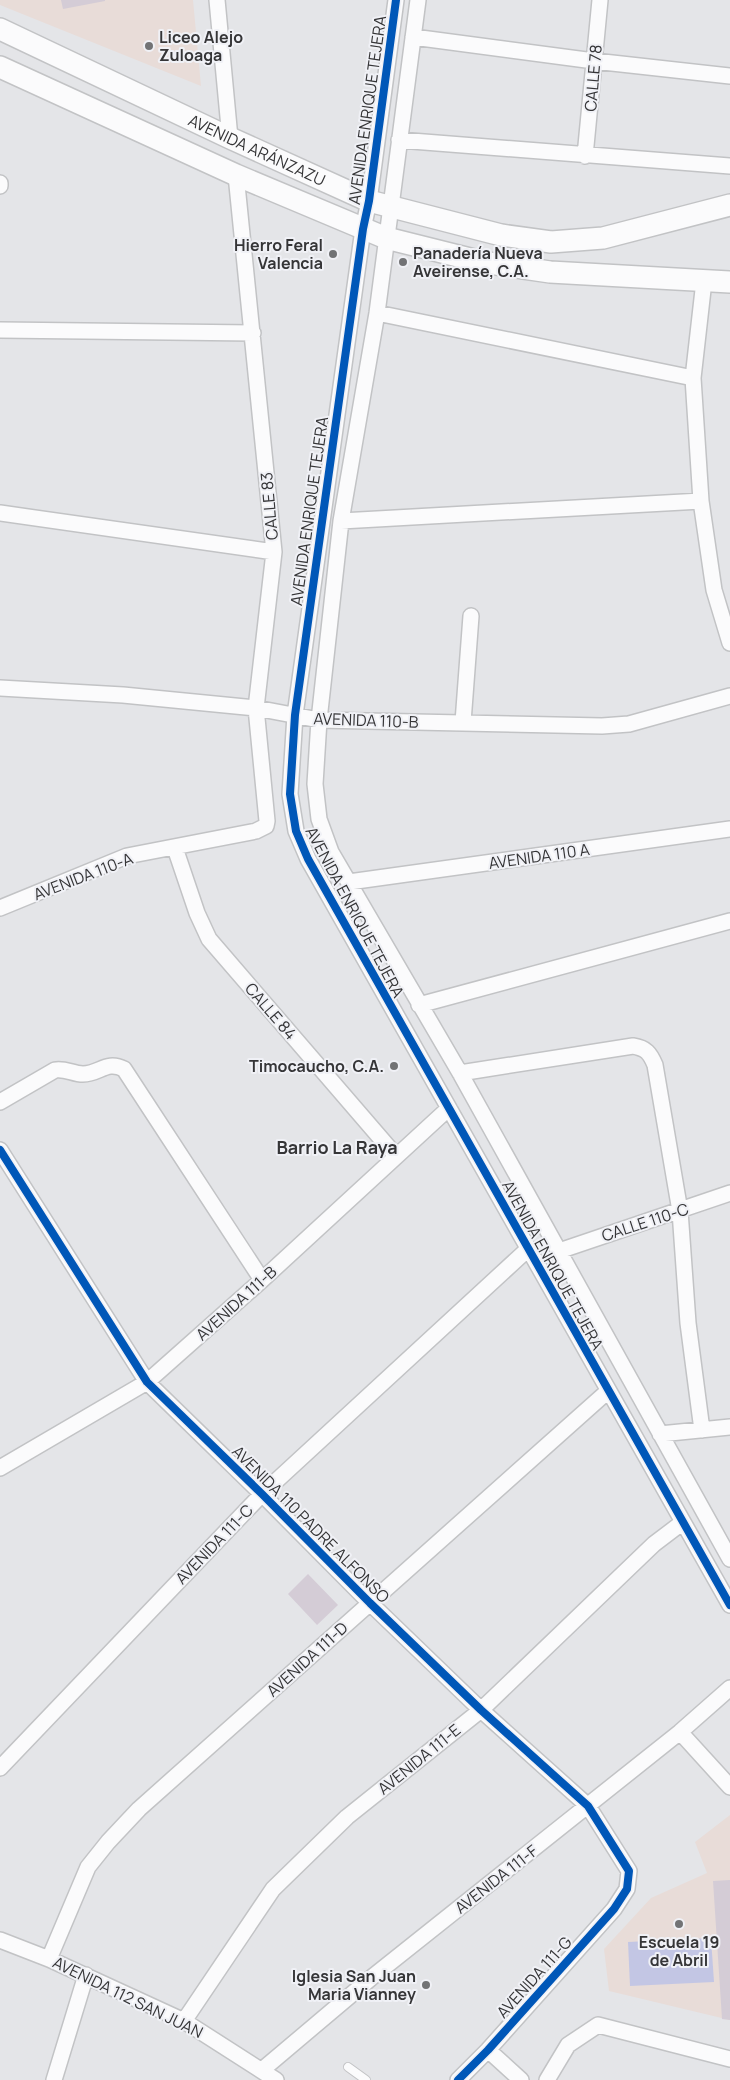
<svg xmlns="http://www.w3.org/2000/svg" width="730" height="2080" viewBox="0 0 730 2080" font-family="Manrope,sans-serif">
<style>
.education{fill:#e8dcd8}
.green{fill:#c3c6e4}
.building{fill:#d4ccd6}
.lines{fill:none;stroke-linecap:round;stroke-linejoin:round}
.lane-casing{stroke:#c2c3c5;stroke-width:10}
.street-casing{stroke:#c2c3c5;stroke-width:18}
.secondary-casing{stroke:#c2c3c5;stroke-width:24}
.lane{stroke:#fbfbfc;stroke-width:8}
.street{stroke:#fbfbfc;stroke-width:15}
.secondary{stroke:#fbfbfc;stroke-width:21}
.cycleway-casing{stroke:#f0f1f6;stroke-width:11}
.cycleway{stroke:#0057b8;stroke-width:8}
.poi-dot{fill:#727375;stroke:#f0f1f6;stroke-width:2}
.labels{text-anchor:middle;dominant-baseline:central;stroke-width:4;stroke-linejoin:round;paint-order:stroke}
.poi-label{font-size:16px;font-weight:bold;fill:#353537;stroke:#f0f1f6;text-anchor:end}
.street-label{font-size:16px;fill:#353537;stroke:#f0f1f6}
.neighbourhood-label{font-size:18px;font-weight:bold;fill:#353537;stroke:#f0f1f6}
</style>
<rect width="100%" height="100%" fill="#e4e5e8"/>
<path class="education" d="M 0,0 L 193,0 L 201,86 L 0,5 Z
M 730,1815 L 730,2020 L 609,1991 L 604,1949 L 651,1898 L 707,1873 L 695,1842 Z"/>
<path class="green" d="M 711,1938 L 714,1982 L 630,1986 L 628,1942 Z"/>
<path class="building" d="M 61,0 L 105,0 L 105,1 L 63,9 Z
M 308,1574 L 338,1605 L 317,1625 L 288,1594 Z
M 730,1880 L 730,2020 L 722,2019 L 713,1881 Z"/>
<g class="lines">
<defs>
<path id="lane" d="M 348,2067 L 366,2080"/>
<path id="street" d="M 217,0 L 230,138
M 396,0 L 369,201 L 363,229 L 295,715 L 290,794 L 296,831 L 308,859 L 730,1605
M 418,0 L 377,313 L 341,521 L 319,720 L 315,784 L 319,819 L 331,852 L 460,1073 L 730,1559
M 413,37 L 594,61 L 730,76
M 399,140 L 730,166
M 585,156 L 600,0
M 0,186 L 0,183
M 704,281 L 693,378 L 701,501 L 714,590 L 730,643
M 377,313 L 693,378
M 0,330 L 253,333
M 0,513 L 274,552
M 341,521 L 701,501
M 0,688 L 123,695 L 256,708 L 319,720 L 602,726 L 629,724 L 730,696
M 463,722 L 471,616
M 175,848 L 197,913 L 209,939 L 396,1156
M 349,882 L 730,829
M 0,908 L 127,856 L 256,831 L 266,826 L 267,821 L 256,708 L 274,552 L 236,175
M 419,1005 L 730,921
M 460,1073 L 633,1046 C 646,1048 650,1053 655,1065 L 680,1211 L 688,1323 L 702,1430
M 0,1102 L 55,1070 C 65,1068 73,1074 83,1074 C 100,1074 106,1060 124,1069 L 262,1280
M 0,1150 L 147,1382 L 262,1494 L 370,1603 L 481,1710 L 588,1806 L 629,1871 L 627,1889 L 614,1909 L 488,2050 L 458,2080
M 559,1251 L 730,1193
M 660,1434 L 730,1427
M 0,1468 L 147,1382 L 262,1280 L 449,1108
M 680,1732 L 730,1787
M 0,1768 L 262,1494 L 528,1249
M 0,1940 L 49,1959 L 184,2021 L 276,2080
M 49,1959 L 88,1867 L 108,1842 L 139,1809 L 608,1391
M 184,2021 L 273,1889 L 347,1817 L 481,1710 L 654,1544 L 683,1522
M 488,2050 L 521,2080
M 262,2070 L 371,1978 L 680,1732 L 730,1688
M 54,2080 L 86,1975
M 547,2080 L 568,2045 L 598,2025 L 730,2059"/>
<g id="secondary">
<path id="s1" d="M 0,29 L 230,138 L 369,201 L 501,235 L 551,242 L 603,238 L 730,205"/>
<path d="M 0,67 L 236,175 L 386,238 L 482,262 L 550,272 L 730,282"/>
</g>
</defs>
<use href="#lane" class="lane-casing"/>
<use href="#street" class="street-casing"/>
<use href="#secondary" class="secondary-casing"/>
<use href="#lane" class="lane"/>
<use href="#street" class="street"/>
<use href="#secondary" class="secondary"/>
<defs>
<path id="cycleway" d="M 396,0 L 369,201 L 363,229 L 295,715 L 290,794 L 296,831 L 308,859 L 730,1605
M 0,1150 L 147,1382 L 262,1494 L 370,1603 L 481,1710 L 588,1806 L 629,1871 L 627,1889 L 614,1909 L 488,2050 L 458,2080"/>
</defs>
<use href="#cycleway" class="cycleway-casing"/>
<use href="#cycleway" class="cycleway"/>
</g>
<g class="poi-dot">
<circle cx="149" cy="46" r="5"/>
<circle cx="333" cy="254" r="5"/>
<circle cx="403" cy="262" r="5"/>
<circle cx="394" cy="1066" r="5"/>
<circle cx="679" cy="1924" r="5"/>
<circle cx="426" cy="1985" r="5"/>
</g>
<g class="labels">
<g class="poi-label">
<text x="159" y="37" text-anchor="start">Liceo Alejo<tspan x="159" dy="18">Zuloaga</tspan></text>
<text x="323" y="245">Hierro Feral<tspan x="323" dy="18">Valencia</tspan></text>
<text x="413" y="253" text-anchor="start">Panadería Nueva<tspan x="413" dy="18">Aveirense, C.A.</tspan></text>
<text x="384" y="1066">Timocaucho, C.A.</text>
<text x="679" y="1942" text-anchor="middle">Escuela 19<tspan x="679" dy="18">de Abril</tspan></text>
<text x="416" y="1976">Iglesia San Juan<tspan x="416" dy="18">Maria Vianney</tspan></text>
</g>
<g class="street-label">
<text transform="translate(593 78) rotate(-85)">CALLE 78</text>
<text transform="translate(367 110) rotate(-82)">AVENIDA ENRIQUE TEJERA</text>
<text stroke="none"><textPath href="#s1" startOffset="284">AVENIDA ARÁNZAZU</textPath></text>
<text transform="translate(269 506) rotate(-95)">CALLE 83</text>
<text transform="translate(309 511) rotate(-82)">AVENIDA ENRIQUE TEJERA</text>
<text transform="translate(366 720) rotate(2)">AVENIDA 110-B</text>
<text transform="translate(539 856) rotate(-8)">AVENIDA 110 A</text>
<text transform="translate(83 876) rotate(-21)">AVENIDA 110-A</text>
<text transform="translate(355 912) rotate(62)">AVENIDA ENRIQUE TEJERA</text>
<text transform="translate(271 1011) rotate(49)">CALLE 84</text>
<text transform="translate(645 1222) rotate(-18)">CALLE 110-C</text>
<text transform="translate(553 1265) rotate(61)">AVENIDA ENRIQUE TEJERA</text>
<text transform="translate(236 1303) rotate(-42)">AVENIDA 111-B</text>
<text transform="translate(311 1524) rotate(45)">AVENIDA 110 PADRE ALFONSO</text>
<text transform="translate(214 1544) rotate(-46)">AVENIDA 111-C</text>
<text transform="translate(307 1659) rotate(-42)">AVENIDA 111-D</text>
<text transform="translate(419 1759) rotate(-39)">AVENIDA 111-E</text>
<text transform="translate(496 1879) rotate(-38)">AVENIDA 111-F</text>
<text transform="translate(534 1977) rotate(-48)">AVENIDA 111-G</text>
<text transform="translate(128 1997) rotate(26)">AVENIDA 112 SAN JUAN</text>
</g>
<g class="neighbourhood-label">
<text x="337" y="1147">Barrio La Raya</text>
</g>
</g>
</svg>
